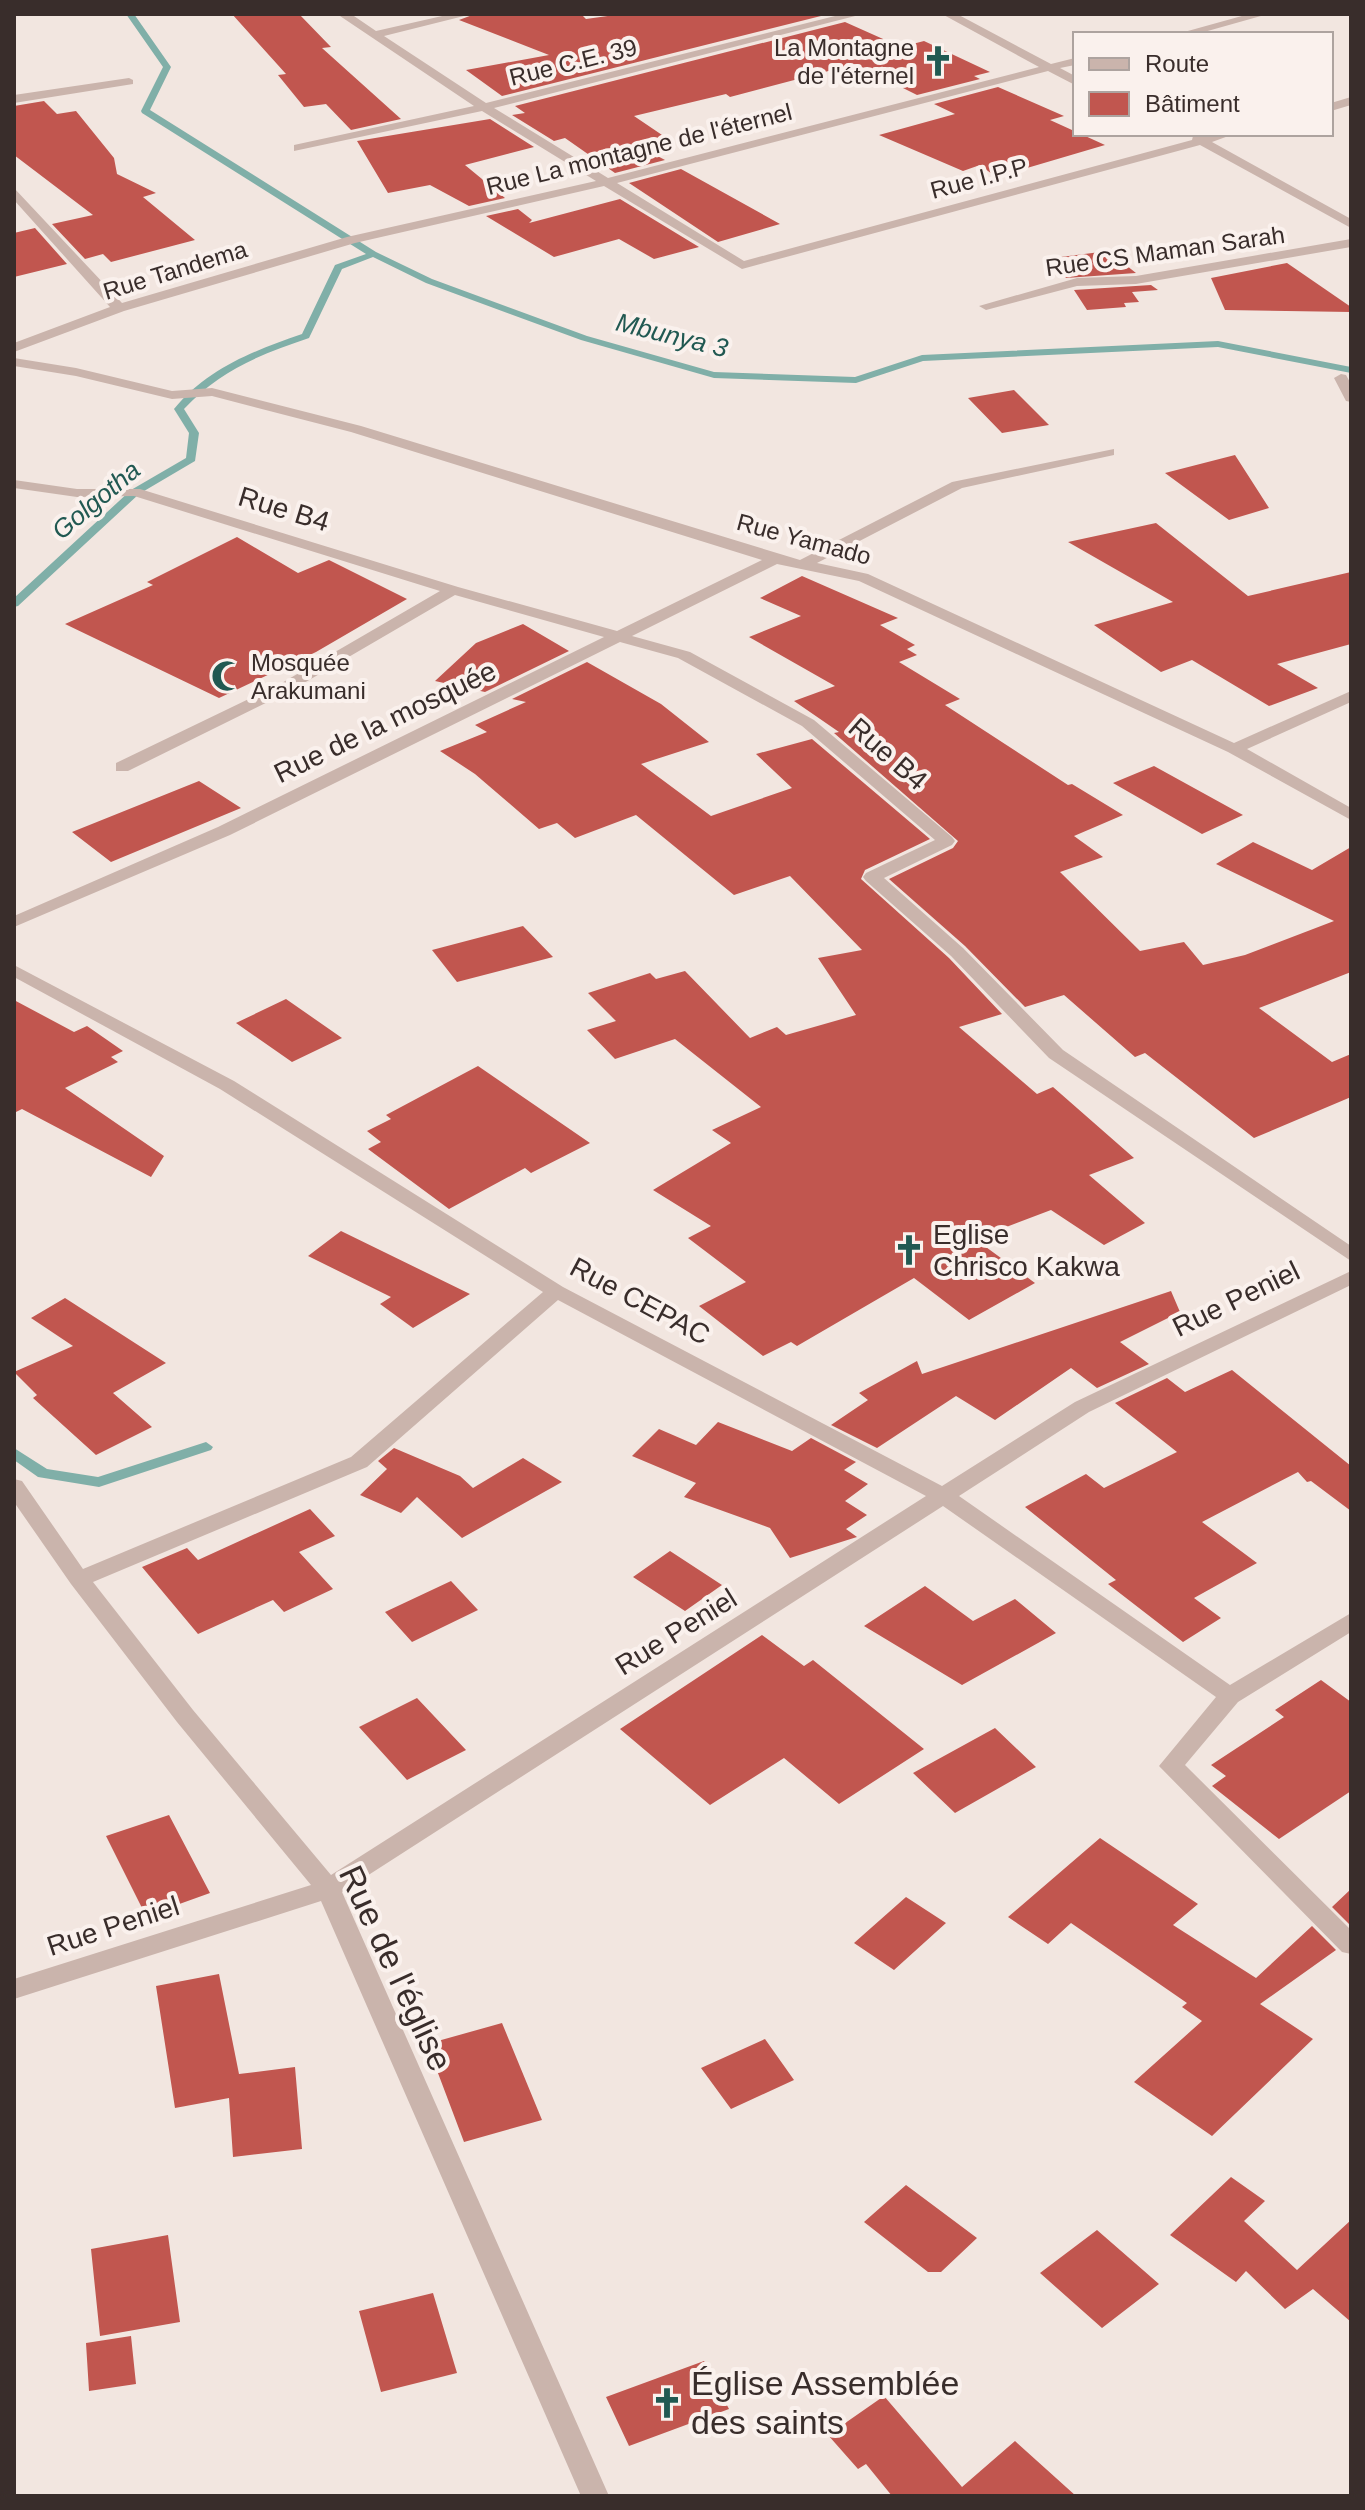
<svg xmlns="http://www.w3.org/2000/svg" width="1365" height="2510" viewBox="0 0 1365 2510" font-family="Helvetica,sans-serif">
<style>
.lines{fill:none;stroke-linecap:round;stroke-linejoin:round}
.stream{fill:#80afa8;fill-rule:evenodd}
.building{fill:#c1564f}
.minor{fill:#cab4ac;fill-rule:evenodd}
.labels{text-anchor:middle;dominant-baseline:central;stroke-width:8;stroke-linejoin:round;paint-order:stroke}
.far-poi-label{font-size:24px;fill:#392d2b;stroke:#faf1ed;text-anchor:end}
.far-street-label{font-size:24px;fill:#392d2b;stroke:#faf1ed}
.far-water-label{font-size:26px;font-style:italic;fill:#215952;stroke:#faf1ed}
.street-label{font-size:28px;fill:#392d2b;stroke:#faf1ed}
.poi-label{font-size:28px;fill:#392d2b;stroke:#faf1ed;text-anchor:start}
.near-street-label{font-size:34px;fill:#392d2b;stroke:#faf1ed}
.near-poi-label{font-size:34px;fill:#392d2b;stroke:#faf1ed;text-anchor:start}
</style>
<rect width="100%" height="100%" fill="#f2e6e0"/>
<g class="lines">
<path class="stream" d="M 126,14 L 134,14 L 171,67 L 150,110 L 376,252 L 432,279 L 587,336 L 714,372 L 855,377 L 922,355 L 1218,341 L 1351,367 L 1351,373 L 1218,347 L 923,361 L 856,383 L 714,378 L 581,340 L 426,283 L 373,257 L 342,269 L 309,338 C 261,354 219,371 184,409 L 199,433 L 195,461 L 139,494 L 18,606 L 14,607 L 14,598 L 131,490 L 186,458 L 189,433 L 174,409 C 208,368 253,351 302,334 L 335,265 L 366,254 L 142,113 L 141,111 L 163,67 Z
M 206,1442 L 213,1447 L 211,1450 L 99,1487 L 38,1477 L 14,1460 L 14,1448 L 47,1469 L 98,1477 Z"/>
</g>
<path class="building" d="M 232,14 L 299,14 L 331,47 L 322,48 L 401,119 L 351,130 L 326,104 L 304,107 L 278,75 L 286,74 Z
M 475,14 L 581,14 L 586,19 L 622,14 L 829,14 L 502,96 L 466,70 L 549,55 L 459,20 Z
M 845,22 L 901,47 L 924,41 L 990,72 L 974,76 L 980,79 L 917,95 L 855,64 L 730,97 L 726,94 L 634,116 L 665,137 L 635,144 L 665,160 L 615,173 L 565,138 L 554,141 L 512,115 L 525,113 L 515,106 Z
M 998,87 L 1064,116 L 1050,120 L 1105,145 L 996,177 L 980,165 L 963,171 L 879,135 L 955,114 L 934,104 Z
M 44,101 L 57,114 L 76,111 L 114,158 L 117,174 L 156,193 L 143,197 L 195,240 L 111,262 L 103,254 L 85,259 L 52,224 L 93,215 L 14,155 L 14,106 Z
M 490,119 L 534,147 L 465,165 L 505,198 L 469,206 L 430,185 L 388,193 L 357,141 Z
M 681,169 L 780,224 L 718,242 L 629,183 Z
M 620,199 L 699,247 L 654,259 L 619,239 L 554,257 L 486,216 L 518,209 L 532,220 L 529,223 Z
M 35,228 L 67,264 L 14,277 L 14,233 Z
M 1108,251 L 1136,273 L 1066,278 L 1053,258 Z
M 1287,263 L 1351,307 L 1351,312 L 1225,310 L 1211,278 Z
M 1151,285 L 1158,290 L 1132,292 L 1139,302 L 1124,303 L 1126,307 L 1087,310 L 1074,290 Z
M 1014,390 L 1049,425 L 1002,433 L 968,398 Z
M 1235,455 L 1269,508 L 1229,520 L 1165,473 Z
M 1156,523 L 1248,596 L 1351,572 L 1351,644 L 1277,664 L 1318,688 L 1269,706 L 1192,660 L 1161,672 L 1094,625 L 1173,602 L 1068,542 Z
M 237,537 L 298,573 L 329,560 L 407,599 L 316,652 L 219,698 L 65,624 L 153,585 L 147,582 Z
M 802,576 L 898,618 L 880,625 L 915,645 L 907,649 L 917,655 L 899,662 L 960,699 L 945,705 L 1068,785 L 1072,784 L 1123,815 L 1074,836 L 1103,857 L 1060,872 L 1140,951 L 1184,942 L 1203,965 L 1245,955 L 1334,921 L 1216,864 L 1253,842 L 1312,870 L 1351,847 L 1351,972 L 1259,1008 L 1332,1062 L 1351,1054 L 1351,1097 L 1254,1138 L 1145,1053 L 1135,1057 L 1064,995 L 1025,1007 L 965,946 L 889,879 L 953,848 L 958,841 L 834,733 L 839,732 L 794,701 L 835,686 L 749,637 L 801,616 L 760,598 Z
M 523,624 L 569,651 L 485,692 L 435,681 L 476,643 Z
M 587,662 L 661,704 L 709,742 L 641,764 L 711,816 L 792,788 L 756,754 L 812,739 L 930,839 L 865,870 L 861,879 L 949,958 L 1002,1014 L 959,1027 L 1037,1094 L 1053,1087 L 1134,1158 L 1089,1175 L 1145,1223 L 1104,1245 L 1051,1210 L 975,1239 L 1035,1283 L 969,1320 L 914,1278 L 797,1346 L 791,1342 L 763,1356 L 699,1306 L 746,1282 L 688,1238 L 711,1226 L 653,1190 L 731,1143 L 712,1130 L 761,1107 L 675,1039 L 615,1059 L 587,1030 L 616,1021 L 588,993 L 650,973 L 656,979 L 685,971 L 750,1038 L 777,1027 L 786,1035 L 856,1015 L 818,958 L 862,950 L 790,876 L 734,895 L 636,815 L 575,838 L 557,823 L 539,829 L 475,774 L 440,751 L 487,732 L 475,725 L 526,702 L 512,699 Z
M 1154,766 L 1243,815 L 1202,834 L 1113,783 Z
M 199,781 L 241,808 L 111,862 L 72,832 Z
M 523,926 L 553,957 L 457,982 L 432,950 Z
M 286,999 L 342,1038 L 292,1062 L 236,1023 Z
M 14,1000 L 74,1032 L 87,1026 L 123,1051 L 111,1057 L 118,1062 L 65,1088 L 164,1156 L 151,1177 L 22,1109 L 14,1113 Z
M 478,1066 L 590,1143 L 531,1173 L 525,1168 L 449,1209 L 368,1149 L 381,1142 L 367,1131 L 391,1119 L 386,1115 Z
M 341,1231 L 470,1294 L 413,1328 L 380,1304 L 391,1297 L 308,1256 Z
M 1171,1291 L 1180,1312 L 1120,1342 L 1149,1364 L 1097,1388 L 1071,1368 L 995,1420 L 956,1396 L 877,1448 L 831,1425 L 868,1400 L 859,1393 L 917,1361 L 922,1374 Z
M 65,1298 L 166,1363 L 113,1393 L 152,1427 L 96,1455 L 33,1398 L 37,1395 L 14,1372 L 73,1346 L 31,1318 Z
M 1232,1370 L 1351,1466 L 1351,1511 L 1311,1481 L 1307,1482 L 1298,1472 L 1202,1522 L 1257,1563 L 1194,1598 L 1221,1618 L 1183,1642 L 1108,1584 L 1116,1580 L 1025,1507 L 1086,1474 L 1104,1488 L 1177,1452 L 1115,1403 L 1167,1378 L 1185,1392 Z
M 718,1422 L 792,1451 L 811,1438 L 856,1462 L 844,1470 L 868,1484 L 845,1501 L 867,1515 L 846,1529 L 857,1537 L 790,1558 L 770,1528 L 684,1497 L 696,1483 L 632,1456 L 659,1429 L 696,1445 Z
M 394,1448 L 460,1476 L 473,1488 L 523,1458 L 562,1482 L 462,1538 L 417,1497 L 401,1513 L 360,1495 L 387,1469 L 378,1461 Z
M 310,1509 L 335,1536 L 299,1552 L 333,1589 L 284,1612 L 273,1600 L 198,1634 L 142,1567 L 187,1548 L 198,1560 Z
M 670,1551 L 722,1585 L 685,1611 L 633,1577 Z
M 451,1581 L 478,1610 L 412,1642 L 385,1612 Z
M 925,1586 L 973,1621 L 1015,1599 L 1056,1633 L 962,1685 L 864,1626 Z
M 762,1635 L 804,1666 L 813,1660 L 924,1749 L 839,1804 L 784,1758 L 710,1805 L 620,1729 Z
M 1321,1680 L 1351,1702 L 1351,1791 L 1279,1839 L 1212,1786 L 1226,1776 L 1211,1765 L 1284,1717 L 1275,1710 Z
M 417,1698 L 466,1750 L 407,1780 L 359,1727 Z
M 995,1728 L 1036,1767 L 955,1813 L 913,1773 Z
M 169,1815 L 210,1893 L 146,1916 L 106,1836 Z
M 1100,1838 L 1198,1904 L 1173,1925 L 1256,1978 L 1312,1926 L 1336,1950 L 1260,2004 L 1313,2039 L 1212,2136 L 1134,2082 L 1202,2021 L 1182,2007 L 1187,2003 L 1071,1923 L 1048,1944 L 1008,1917 Z
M 1351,1889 L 1351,1926 L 1332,1907 Z
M 906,1897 L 946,1923 L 894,1970 L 854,1943 Z
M 219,1974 L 239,2074 L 295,2067 L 302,2149 L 233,2157 L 229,2098 L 175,2108 L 156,1986 Z
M 502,2023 L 542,2120 L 464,2142 L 427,2044 Z
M 765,2039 L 794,2080 L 731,2109 L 701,2068 Z
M 1231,2177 L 1265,2201 L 1244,2221 L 1297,2270 L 1351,2220 L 1351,2322 L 1313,2289 L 1285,2309 L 1246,2271 L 1236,2282 L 1170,2235 Z
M 906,2185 L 977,2238 L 941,2272 L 928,2272 L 864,2222 Z
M 1097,2230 L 1159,2284 L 1102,2328 L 1040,2273 Z
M 168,2235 L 180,2322 L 100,2336 L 91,2249 Z
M 433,2293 L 457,2373 L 381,2392 L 359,2311 Z
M 131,2336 L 136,2384 L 89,2391 L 86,2343 Z
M 704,2361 L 729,2409 L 629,2446 L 606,2397 Z
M 884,2396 L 962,2487 L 1015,2441 L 1076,2496 L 892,2496 L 866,2464 L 858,2469 L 828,2435 Z"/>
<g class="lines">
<path class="minor" d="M 337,14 L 351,14 L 376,31 L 451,14 L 472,14 L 384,36 L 486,103 L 843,14 L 863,14 L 494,108 L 608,178 L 1039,67 L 942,14 L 957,14 L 1051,64 L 1075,58 L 1075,65 L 1060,68 L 1075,76 L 1075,85 L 1048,71 L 617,183 L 744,261 L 1192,140 L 1193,136 L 1234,134 L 1212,142 L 1351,219 L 1351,228 L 1200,145 L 742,269 L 604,186 L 355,243 L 124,311 L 14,352 L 14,343 L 110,307 L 14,200 L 14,188 L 122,303 L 347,237 L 596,181 L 482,111 L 294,151 L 294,145 L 474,106 Z
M 1249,14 L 1268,14 L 1197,34 L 1177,34 Z
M 129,78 L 133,80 L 133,84 L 14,103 L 14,95 Z
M 1351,97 L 1351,105 L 1331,111 L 1331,103 Z
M 1351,239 L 1351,247 L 1136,284 L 1077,286 L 986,310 L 979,306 L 1077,278 L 1136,276 Z
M 14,358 L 76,368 L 172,391 L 212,388 L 361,426 L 800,560 L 952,482 L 1114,449 L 1114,455 L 962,488 L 817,563 L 868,574 L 1234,743 L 1351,691 L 1351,702 L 1247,749 L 1351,808 L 1351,820 L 1228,752 L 859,581 L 777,564 L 632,636 L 690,652 L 814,720 L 952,837 L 955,841 L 952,845 L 884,878 L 963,948 L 1063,1050 L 1351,1246 L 1351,1261 L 1049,1058 L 951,956 L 866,881 L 863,877 L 866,873 L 935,840 L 802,726 L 678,658 L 620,642 L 230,835 L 14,927 L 14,916 L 218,827 L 604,637 L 455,595 L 292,690 L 128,771 L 116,771 L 116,763 L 280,684 L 440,591 L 134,496 L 77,497 L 14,488 L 14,480 L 77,489 L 140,489 L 458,587 L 617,631 L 762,560 L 351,432 L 212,396 L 172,399 L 76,376 L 14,366 Z
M 1341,374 L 1346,375 L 1351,384 L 1351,402 L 1346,401 L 1334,378 Z
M 14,965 L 234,1081 L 563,1287 L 942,1486 L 1075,1402 L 1351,1271 L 1351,1285 L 1089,1412 L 959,1496 L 1230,1685 L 1351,1613 L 1351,1632 L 1238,1702 L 1185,1765 L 1351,1930 L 1351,1954 L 1342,1952 L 1159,1766 L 1216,1697 L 943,1506 L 342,1892 L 609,2496 L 581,2496 L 321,1901 L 14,1999 L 14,1979 L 311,1885 L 177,1722 L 71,1584 L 14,1502 L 14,1479 L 22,1481 L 83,1569 L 351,1457 L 543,1292 L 220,1089 L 14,977 ZM 558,1300 L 926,1496 L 331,1875 L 193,1710 L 93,1582 L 367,1467 Z"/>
</g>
<defs>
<symbol id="church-bare" viewBox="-9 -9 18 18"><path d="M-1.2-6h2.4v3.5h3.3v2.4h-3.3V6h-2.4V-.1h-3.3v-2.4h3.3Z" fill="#215952" stroke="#faf1ed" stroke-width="2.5" paint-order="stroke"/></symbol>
<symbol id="mosque-bare" viewBox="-9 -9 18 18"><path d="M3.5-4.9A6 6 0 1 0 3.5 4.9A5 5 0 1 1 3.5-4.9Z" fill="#215952" stroke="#faf1ed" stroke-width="2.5" paint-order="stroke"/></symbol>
</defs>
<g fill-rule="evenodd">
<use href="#church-bare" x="916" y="39" width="44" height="44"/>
<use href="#mosque-bare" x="205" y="654" width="44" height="44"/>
<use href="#church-bare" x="887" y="1228" width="44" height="44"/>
<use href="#church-bare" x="645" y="2381" width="44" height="44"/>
</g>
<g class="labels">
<g class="far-poi-label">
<text x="914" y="47">La Montagne<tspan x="914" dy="28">de l'éternel</tspan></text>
<text x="251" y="662" text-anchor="start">Mosquée<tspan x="251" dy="28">Arakumani</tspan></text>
</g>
<g class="far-street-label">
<text transform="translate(573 62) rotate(-14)">Rue C.E. 39</text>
<text transform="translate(639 149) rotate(-14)">Rue La montagne de l'éternel</text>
<text transform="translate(979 178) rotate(-15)">Rue I.P.P</text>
<text transform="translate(1165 251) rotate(-8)">Rue CS Maman Sarah</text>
<text transform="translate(175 270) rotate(-17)">Rue Tandema</text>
<text transform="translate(804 539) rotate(15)">Rue Yamado</text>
</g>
<g class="far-water-label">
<text transform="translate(672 335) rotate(14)">Mbunya 3</text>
<text transform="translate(96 500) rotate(-40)">Golgotha</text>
</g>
<g class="street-label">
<text transform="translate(284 509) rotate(17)">Rue B4</text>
<text transform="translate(385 722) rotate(-26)">Rue de la mosquée</text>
<text transform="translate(888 754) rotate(41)">Rue B4</text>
<text transform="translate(1236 1299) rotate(-26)">Rue Peniel</text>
<text transform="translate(640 1301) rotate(28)">Rue CEPAC</text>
<text transform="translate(676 1632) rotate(-32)">Rue Peniel</text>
<text transform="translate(113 1926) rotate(-18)">Rue Peniel</text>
</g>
<g class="poi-label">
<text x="933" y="1234">Eglise<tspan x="933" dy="32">Chrisco Kakwa</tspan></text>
</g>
<g class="near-street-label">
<text transform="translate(396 1968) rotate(65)">Rue de l'église</text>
</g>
<g class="near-poi-label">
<text x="691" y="2383">Église Assemblée<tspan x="691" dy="39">des saints</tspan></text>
</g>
</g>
<rect width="1365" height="2510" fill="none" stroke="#392d2b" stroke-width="32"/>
<rect x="1073" y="32" width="260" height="104" fill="#faf1ed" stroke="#ada39f" stroke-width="2"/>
<rect x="1089" y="58" width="40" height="12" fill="#cab4ac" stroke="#ada39f" stroke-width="2"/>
<text x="1145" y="72" font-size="24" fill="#392d2b">Route</text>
<rect x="1089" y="92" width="40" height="24" fill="#c1564f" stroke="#ada39f" stroke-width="2"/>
<text x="1145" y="112" font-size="24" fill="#392d2b">Bâtiment</text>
</svg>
